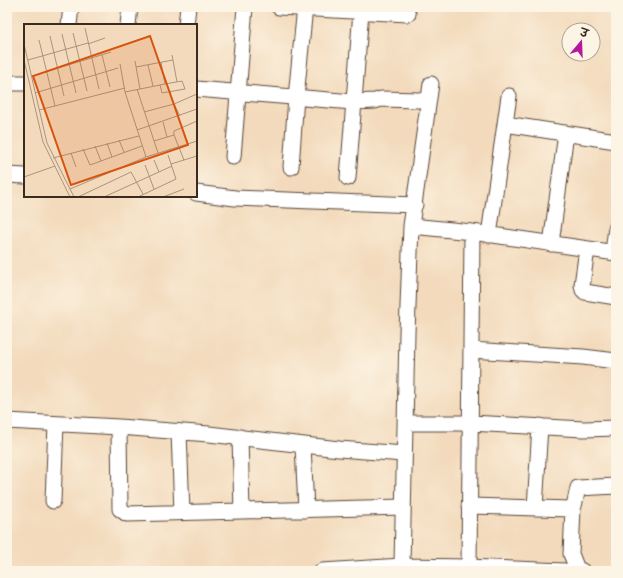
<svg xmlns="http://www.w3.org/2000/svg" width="623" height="578" viewBox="0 0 623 578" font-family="Mali,'Playpen Sans Deva',sans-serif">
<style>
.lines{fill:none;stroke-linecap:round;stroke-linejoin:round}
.minor-casing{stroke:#574436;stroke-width:17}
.minor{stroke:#fff;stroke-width:15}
.inset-road{fill:none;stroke:#a9947d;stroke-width:1}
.view{fill:#d7540e;fill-opacity:0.15;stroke:#d7540e;stroke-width:2}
.inset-edge{fill:none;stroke:#3b2a1e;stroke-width:2}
</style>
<rect width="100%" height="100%" fill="#fcf5e5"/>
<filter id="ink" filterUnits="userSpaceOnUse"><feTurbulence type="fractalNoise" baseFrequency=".025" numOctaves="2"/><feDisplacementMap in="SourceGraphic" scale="8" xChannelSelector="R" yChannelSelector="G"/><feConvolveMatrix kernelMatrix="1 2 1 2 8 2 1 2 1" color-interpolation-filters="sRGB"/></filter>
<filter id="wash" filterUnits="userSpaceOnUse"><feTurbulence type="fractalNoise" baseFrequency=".012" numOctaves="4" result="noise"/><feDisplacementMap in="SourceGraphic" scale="16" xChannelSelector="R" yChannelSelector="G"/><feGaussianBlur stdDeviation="0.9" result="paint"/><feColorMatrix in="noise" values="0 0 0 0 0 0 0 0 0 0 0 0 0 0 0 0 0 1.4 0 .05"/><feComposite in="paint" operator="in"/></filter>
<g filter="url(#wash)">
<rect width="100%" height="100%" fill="#f3dabc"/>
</g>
<g filter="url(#ink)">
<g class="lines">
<defs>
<path id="minor" d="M 279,7 L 408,14
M 69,25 L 71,7
M 128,25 L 130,7
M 186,25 L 188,7
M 7,83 L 25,83
M 196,89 L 353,102 L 375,101 L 381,99 L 419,100
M 505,124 L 616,141
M 233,157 L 245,7
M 291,167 L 296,97 L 305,7
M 7,175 L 25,176
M 348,178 L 361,11
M 196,193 L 235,198 L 415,205
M 411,226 L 472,232 L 616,253
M 489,235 L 509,96
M 551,244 L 566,133
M 587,249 L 582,285 L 583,290 L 585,292 L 616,297
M 613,252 L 616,228
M 471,350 L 583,357 L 616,361
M 7,421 L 119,427 L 209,434 L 339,449 L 404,454
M 405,423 L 470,423 L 584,429 L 616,428
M 119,427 L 120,509 L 127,514 L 403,507
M 179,432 L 182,513
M 240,437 L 242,511
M 303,445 L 306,510
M 53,501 L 56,424
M 469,506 L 571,509 L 574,506 L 578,488 L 616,486
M 535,508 L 540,426
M 573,508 L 571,554 L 577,569 L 582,571
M 402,566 L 407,333 L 411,226 L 431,84
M 469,567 L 472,232
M 322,571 L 402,566 L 469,567 L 565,571"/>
</defs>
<use href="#minor" class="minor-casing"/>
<use href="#minor" class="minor"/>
</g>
</g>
<g transform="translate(24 24)">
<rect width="173" height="173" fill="#f3dabc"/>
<path class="inset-road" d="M 61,4 L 75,65M 49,9 L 63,67M 38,10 L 52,69M 26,12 L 40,72M 15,16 L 31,82M 0,20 L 23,119 L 50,173M 64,20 L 81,14M 78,31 L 86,63M 148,31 L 153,58M 0,36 L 19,118 L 46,173M 4,36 L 64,19M 111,37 L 116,65M 137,38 L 141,60M 96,40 L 101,68 L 122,133M 124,41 L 129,62M 112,43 L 149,36M 8,52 L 87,28M 113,65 L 134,129M 101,68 L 141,60 L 158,57 L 161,65 L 138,69 L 136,61M 11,69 L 94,44M 150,80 L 156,92M 15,86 L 101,64M 120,88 L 150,80 L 173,70M 139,98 L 143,113M 113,106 L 173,85M 150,111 L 160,136M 95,116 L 100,128M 130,117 L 150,111 L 150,107 L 173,97M 83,119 L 88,133M 71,122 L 77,137M 59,125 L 66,141 L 118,122M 47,129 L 52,143M 29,134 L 115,112M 130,136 L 135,148M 147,140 L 173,132M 121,141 L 130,165M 0,153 L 31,142M 46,165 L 122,133 L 173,117M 54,173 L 107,148 L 119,170M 80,173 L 148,142M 114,173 L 152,155 L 144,131M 139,173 L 160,165"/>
<path class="view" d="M 126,12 L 164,121 L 47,161 L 9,52 Z"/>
<rect width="173" height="173" class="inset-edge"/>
</g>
<rect width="623" height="578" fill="none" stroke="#fcf5e5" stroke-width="24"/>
<g transform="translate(581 42) rotate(19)"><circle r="19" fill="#fcf5e5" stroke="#afa495"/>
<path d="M0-3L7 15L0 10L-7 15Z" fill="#b5179e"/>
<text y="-6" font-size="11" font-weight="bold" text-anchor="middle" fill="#3b2a1e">उ</text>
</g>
</svg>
